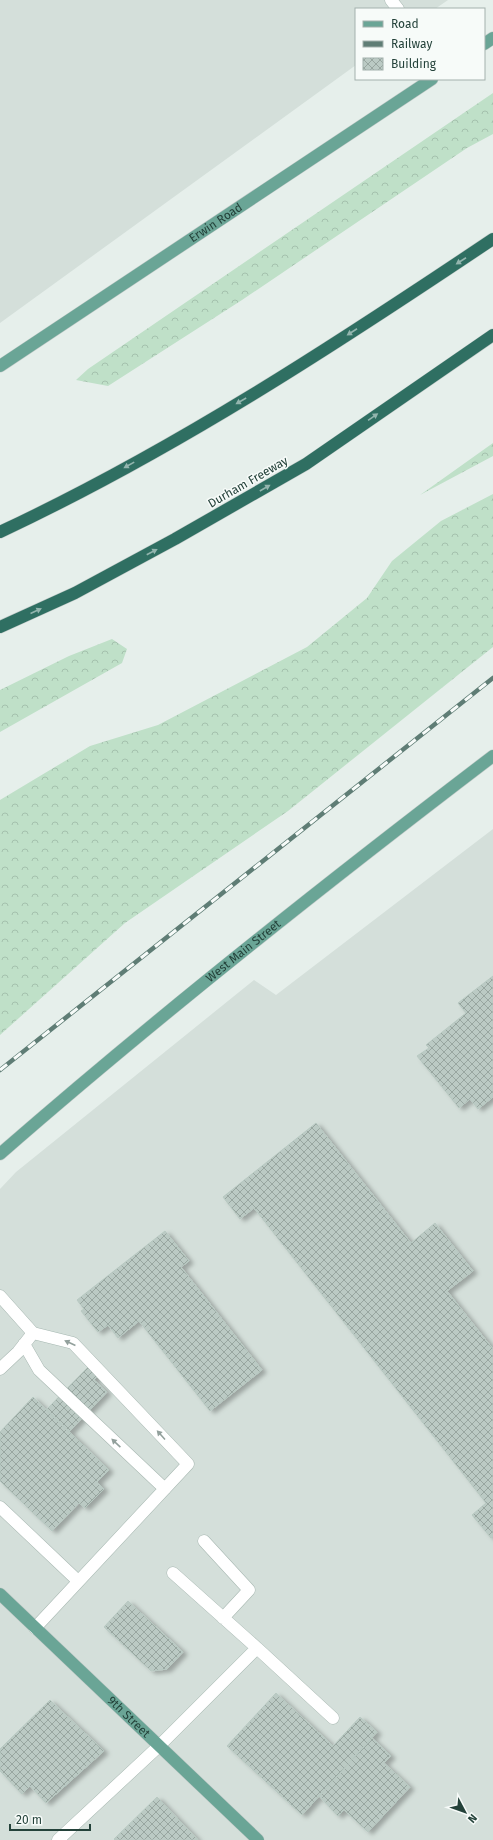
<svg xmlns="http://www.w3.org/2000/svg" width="493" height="1840" viewBox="0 0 493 1840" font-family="'Fira Sans',sans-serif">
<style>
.built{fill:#d4dfda}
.forest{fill:url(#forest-crowns)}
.building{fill:url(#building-cross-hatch);stroke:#b8c9c2;filter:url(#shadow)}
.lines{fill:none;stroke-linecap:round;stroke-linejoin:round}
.minor-casing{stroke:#a8b8b2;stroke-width:13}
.major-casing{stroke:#c2cac8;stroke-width:13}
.highway-casing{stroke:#c2cac8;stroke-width:13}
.minor{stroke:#fff;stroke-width:12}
.major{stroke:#6aa596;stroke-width:12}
.highway{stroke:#2f6f62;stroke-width:12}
.rail-casing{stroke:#5f7d75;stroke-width:4.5}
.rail{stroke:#f7fbf9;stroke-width:3;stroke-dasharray:9;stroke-linecap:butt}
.oneway{fill:#93b5ae}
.oneway2{fill:#92a09c}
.labels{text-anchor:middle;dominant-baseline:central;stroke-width:3;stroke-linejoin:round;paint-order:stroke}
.street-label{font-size:12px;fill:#24423a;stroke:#f7fbf9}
</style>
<defs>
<pattern id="forest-crowns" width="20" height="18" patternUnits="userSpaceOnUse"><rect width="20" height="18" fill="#bfe0c8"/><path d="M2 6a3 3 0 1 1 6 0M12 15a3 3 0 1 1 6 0" fill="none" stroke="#a4c1ad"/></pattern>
<pattern id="building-cross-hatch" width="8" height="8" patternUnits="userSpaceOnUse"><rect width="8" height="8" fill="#bbcac4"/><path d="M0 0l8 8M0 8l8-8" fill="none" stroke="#98a6a0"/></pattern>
<filter id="shadow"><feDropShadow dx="4.5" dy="2.5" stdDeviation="2" flood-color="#0004"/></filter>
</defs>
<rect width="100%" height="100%" fill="#e6efeb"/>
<path class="built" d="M 0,0 L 448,0 L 435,9 L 356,9 L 356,65 L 0,323 Z
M 493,829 L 493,1840 L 0,1840 L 0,1189 L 16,1172 L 254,980 L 276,995 Z"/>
<path class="forest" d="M 493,93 L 493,134 L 467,148 L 242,300 L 108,386 L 76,380 L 88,369 Z
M 493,443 L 493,456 L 420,495 Z
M 493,494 L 493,647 L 288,811 L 125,923 L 0,1035 L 0,800 L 90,746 L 158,725 L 307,647 L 367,598 L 392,561 L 441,521 Z
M 112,639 L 127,649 L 122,663 L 0,732 L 0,690 L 69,656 Z"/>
<path class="building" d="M 493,976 L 493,1097 L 478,1109 L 470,1099 L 459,1108 L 417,1056 L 429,1048 L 426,1045 L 466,1013 L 458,1003 Z
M 316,1123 L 411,1243 L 435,1223 L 473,1271 L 447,1291 L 493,1349 L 493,1536 L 491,1538 L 472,1515 L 486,1503 L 254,1208 L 240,1219 L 223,1197 Z
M 165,1231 L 189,1261 L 181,1267 L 262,1370 L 210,1411 L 139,1321 L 118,1338 L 108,1325 L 98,1332 L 81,1311 L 84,1309 L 77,1300 Z
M 90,1365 L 99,1374 L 94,1380 L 107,1392 L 69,1432 L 46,1410 Z
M 33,1397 L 109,1470 L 97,1482 L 104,1489 L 85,1508 L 79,1503 L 52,1531 L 0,1481 L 0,1432 Z
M 128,1601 L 183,1652 L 167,1669 L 151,1671 L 104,1627 Z
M 276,1693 L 333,1746 L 360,1717 L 377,1732 L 302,1815 L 227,1746 Z
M 50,1700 L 104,1751 L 46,1803 L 30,1786 L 22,1794 L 0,1771 L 0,1749 Z
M 372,1738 L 391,1756 L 384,1763 L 410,1787 L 368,1832 L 344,1810 L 338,1816 L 319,1796 Z
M 157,1797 L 198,1840 L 115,1840 L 114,1839 Z"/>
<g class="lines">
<defs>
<path id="minor" d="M 391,0 L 398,9
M 0,1296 L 33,1333 L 18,1352 L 0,1369
M 33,1333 L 73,1343 L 188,1464 L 35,1628
M 24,1344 L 39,1370 L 165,1489
M 0,1507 L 78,1581
M 204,1541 L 249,1590 L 223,1618
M 257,1648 L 333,1718
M 58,1840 L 159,1746 L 257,1648 L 173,1573"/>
<g id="major">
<path d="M 484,44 L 493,38"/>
<path id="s1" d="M 0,366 L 432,79"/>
<path id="s2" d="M 0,1154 C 159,1015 325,884 493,756"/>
<path id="s3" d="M 0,1594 L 258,1840"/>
</g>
<path id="highway" d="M 0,532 C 173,451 335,345 493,239
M 0,627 L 75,593 L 175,539 L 306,464 L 493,335"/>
</defs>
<use href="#minor" class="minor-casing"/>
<use href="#major" class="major-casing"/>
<use href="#highway" class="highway-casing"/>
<use href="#minor" class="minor"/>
<use href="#major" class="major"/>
<use href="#highway" class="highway"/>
<defs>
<path id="rail" d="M 0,1070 L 493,678"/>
</defs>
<use href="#rail" class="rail-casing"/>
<use href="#rail" class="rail"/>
</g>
<defs><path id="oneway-solid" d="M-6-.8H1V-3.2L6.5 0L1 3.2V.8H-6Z"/></defs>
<g class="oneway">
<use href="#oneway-solid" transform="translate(461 261) rotate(147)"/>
<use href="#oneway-solid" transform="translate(352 332) rotate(147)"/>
<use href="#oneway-solid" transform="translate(241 401) rotate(150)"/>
<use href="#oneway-solid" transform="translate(373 417) rotate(-35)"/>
<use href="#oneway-solid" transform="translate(129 465) rotate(151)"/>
<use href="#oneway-solid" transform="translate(265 488) rotate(-30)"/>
<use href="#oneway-solid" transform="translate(152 552) rotate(-28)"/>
<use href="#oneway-solid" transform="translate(36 611) rotate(-24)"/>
</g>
<g class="oneway2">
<use href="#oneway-solid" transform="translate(70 1343) rotate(-155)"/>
<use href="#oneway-solid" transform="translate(161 1435) rotate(-132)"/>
<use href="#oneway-solid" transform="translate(116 1443) rotate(-137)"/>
</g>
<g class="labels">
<g class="street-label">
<text stroke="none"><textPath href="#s1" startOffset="259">Erwin Road</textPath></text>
<text transform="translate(248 482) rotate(-30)">Durham Freeway</text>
<text stroke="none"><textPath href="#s2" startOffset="317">West Main Street</textPath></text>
<text stroke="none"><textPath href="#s3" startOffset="178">9th Street</textPath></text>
</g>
</g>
<rect x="355" y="8" width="130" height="72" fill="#f7fbf9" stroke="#a3b1ad"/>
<rect x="363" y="21" width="20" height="6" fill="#6aa596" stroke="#a3b1ad"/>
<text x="391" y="28" font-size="12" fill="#24423a">Road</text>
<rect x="363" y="41" width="20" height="6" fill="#5f7d75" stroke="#a3b1ad"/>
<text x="391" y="48" font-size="12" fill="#24423a">Railway</text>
<rect x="363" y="58" width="20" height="12" fill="url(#building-cross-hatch)" stroke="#a3b1ad"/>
<text x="391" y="68" font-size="12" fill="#24423a">Building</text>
<g transform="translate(465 1812) rotate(131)" stroke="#f7fbf9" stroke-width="3" paint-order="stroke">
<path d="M0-3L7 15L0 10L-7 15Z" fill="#24423a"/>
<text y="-6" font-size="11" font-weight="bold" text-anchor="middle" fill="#24423a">N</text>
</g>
<path d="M10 1824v6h80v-6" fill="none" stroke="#24423a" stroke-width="2"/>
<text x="16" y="1824" font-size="12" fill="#24423a" stroke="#f7fbf9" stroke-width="3" paint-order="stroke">20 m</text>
</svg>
